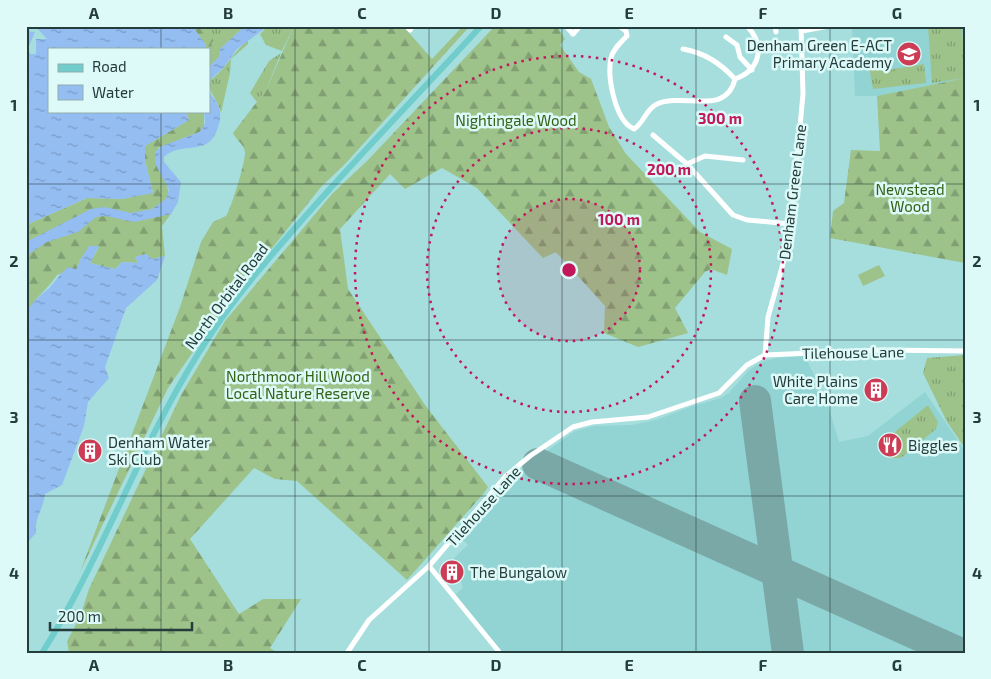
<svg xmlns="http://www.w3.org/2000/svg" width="991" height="679" viewBox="0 0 991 679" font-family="'Exo 2',sans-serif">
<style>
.built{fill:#91d4d3}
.grass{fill:url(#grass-tufts)}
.forest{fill:url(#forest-firs)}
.garden{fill:#9dc28a}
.water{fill:url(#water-ripples)}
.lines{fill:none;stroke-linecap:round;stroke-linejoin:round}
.runway{stroke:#7aa8a7;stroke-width:32}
.minor{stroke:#fff;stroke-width:5}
.major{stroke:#71cccc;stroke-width:6}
.grid{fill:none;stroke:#243c3c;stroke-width:1;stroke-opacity:0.55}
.ring{fill:none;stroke:#c2185b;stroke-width:2.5;stroke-dasharray:2.5 5}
.labels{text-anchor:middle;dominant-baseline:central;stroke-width:5;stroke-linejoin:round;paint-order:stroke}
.poi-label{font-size:15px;fill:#243c3c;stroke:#ddf9f8;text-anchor:start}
.park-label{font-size:15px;fill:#346213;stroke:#ddf9f8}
.street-label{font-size:15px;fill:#243c3c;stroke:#ddf9f8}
.centre{fill:#c2185b;stroke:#ddf9f8;stroke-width:2.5}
.ring-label{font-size:15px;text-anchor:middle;font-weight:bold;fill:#c2185b;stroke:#ddf9f8;stroke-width:5;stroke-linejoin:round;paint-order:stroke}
.neatline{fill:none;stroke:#243c3c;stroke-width:2}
.grid-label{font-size:16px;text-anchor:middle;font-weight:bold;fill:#243c3c}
</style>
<defs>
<pattern id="grass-tufts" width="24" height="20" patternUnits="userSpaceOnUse" patternTransform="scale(1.25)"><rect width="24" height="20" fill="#9dc28a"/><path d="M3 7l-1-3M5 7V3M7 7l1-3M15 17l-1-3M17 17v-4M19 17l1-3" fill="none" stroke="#809f72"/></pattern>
<pattern id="forest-firs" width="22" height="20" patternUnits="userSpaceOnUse" patternTransform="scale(1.25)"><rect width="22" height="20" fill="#9dc28a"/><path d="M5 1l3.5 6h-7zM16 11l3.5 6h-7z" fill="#809f72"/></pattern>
<pattern id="water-ripples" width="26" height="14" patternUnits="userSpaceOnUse" patternTransform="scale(1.25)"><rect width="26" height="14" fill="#94bdf2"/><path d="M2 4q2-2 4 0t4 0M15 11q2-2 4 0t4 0" fill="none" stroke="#799bc5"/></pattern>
</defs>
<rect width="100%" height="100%" fill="#a5dedd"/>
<path class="built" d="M 872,26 L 965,26 L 965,78 L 877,96 L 855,96 L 852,29 Z
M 805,356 L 827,402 L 839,442 L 868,436 L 925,392 L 965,451 L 965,653 L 503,653 L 455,595 L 463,588 L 454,558 L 468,545 L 461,538 L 511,477 L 575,431 L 594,426 L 632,425 L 656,420 L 690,407 L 721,398 L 729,393 L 749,370 L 762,362 L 777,358 Z"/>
<path class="grass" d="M 206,26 L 245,26 L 219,50 L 219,57 L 209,67 Z
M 268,26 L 294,26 L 282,51 L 266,45 L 260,34 Z
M 928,26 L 962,26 L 965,78 L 932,83 Z
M 248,40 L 248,44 L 231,59 L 230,73 L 221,113 C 218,100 209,94 209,81 C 225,71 233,52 248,40 Z
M 281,53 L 266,90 L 257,102 L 250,93 L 269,61 Z
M 924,64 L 926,83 L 873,89 L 869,66 L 879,65 L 881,71 Z
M 965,355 L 965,448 L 947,422 L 923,373 L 927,358 Z
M 928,405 L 938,422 L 936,429 L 901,458 L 891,458 C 885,455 879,450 880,444 Z"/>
<path class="forest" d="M 192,26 L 206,26 L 207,31 L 215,38 L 211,44 L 215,50 L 219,50 L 219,57 L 209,67 L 209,49 L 205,49 L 206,45 Z
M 294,26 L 403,26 L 432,59 L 461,28 L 469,27 L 345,164 L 321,187 L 217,317 L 168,388 L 80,572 L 180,307 L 201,242 L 213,222 L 226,216 C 231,209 246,160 245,152 C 244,144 236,140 233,133 L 266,90 Z
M 495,26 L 546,26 L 549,29 L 557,26 L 565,39 L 560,45 L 579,72 L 591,79 L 609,127 L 626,154 L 700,232 L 732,249 L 727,275 L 711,269 L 705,272 L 675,308 L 688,333 L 638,347 L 604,333 L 605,306 L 556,252 L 543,258 L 477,188 L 442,168 L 405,189 L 390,174 L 340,229 L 348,289 L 425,405 L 488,487 L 484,493 L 407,580 L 297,481 L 275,479 L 254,468 L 190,539 L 239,614 L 263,599 L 301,599 L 270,648 L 278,653 L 69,653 L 67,641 L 80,617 L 89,589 L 181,395 L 225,321 L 332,194 L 368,160 Z
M 965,78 L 965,263 L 830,238 L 833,211 L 844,203 L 851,150 L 880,151 L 877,96 Z
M 186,111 L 204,111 L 204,125 L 200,132 L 158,148 L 173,211 L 162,226 L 165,256 L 152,259 L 146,254 L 135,257 L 138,263 L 122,262 L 115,269 L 90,263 L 99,247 L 80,260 L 77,269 L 57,275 C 48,289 34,298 26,314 L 26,225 L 87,198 L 122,199 L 153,192 L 145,161 L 145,146 L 189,120 Z"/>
<path class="garden" d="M 879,265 L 885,276 L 863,286 L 858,275 Z"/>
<path class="water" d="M 35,26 L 192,26 L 206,45 L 205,49 L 49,49 L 49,111 L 186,111 L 189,120 L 145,146 L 145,161 L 153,193 L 122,199 L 87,198 L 26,225 L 26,31 L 35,32 L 27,51 L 31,54 L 36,54 L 36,39 L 47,39 Z
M 245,26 L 268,26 L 237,49 L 224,67 L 209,81 L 209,67 L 219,57 L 219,50 Z
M 209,92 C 217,102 223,110 219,124 C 210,160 184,139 164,157 L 164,162 L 181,182 L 178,202 L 171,214 L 134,222 L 106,216 L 96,217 L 78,232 L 47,242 L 26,256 L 26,242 L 91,209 L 105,207 L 131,213 L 152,209 L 166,199 L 169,190 L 155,163 L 155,152 L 162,146 L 200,132 L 205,123 L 204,111 L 209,111 Z
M 89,246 L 99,246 L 90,263 L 115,269 L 122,262 L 138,263 L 135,257 L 146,254 L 152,259 L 165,256 L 157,280 L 126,308 L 105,367 L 109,378 L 88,402 L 84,426 L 62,485 L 45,494 C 43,511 35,515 36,533 L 26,544 L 26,314 C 32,302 37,298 47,290 C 56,282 58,274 69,267 L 77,269 L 80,260 Z"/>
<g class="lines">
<path class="runway" d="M 755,401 L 788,653
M 538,464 L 959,653"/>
<path class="minor" d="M 406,26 L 410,30 L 413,26
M 566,26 L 573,34 L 580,26
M 619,26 L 626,31 L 627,36 C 621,42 613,49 611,58 C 607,77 615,121 634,129 C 644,123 645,110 657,104 C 683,92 726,117 735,79
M 775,26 L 776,32
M 802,31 L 829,26
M 726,37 L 737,45 L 740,57 L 752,70
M 683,49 C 705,53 720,63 735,79
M 735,79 C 760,70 766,46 747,26
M 653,135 L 687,164 L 733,215 L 747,220 L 791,224
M 687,164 L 705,156 L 743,160
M 765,355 L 768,317 L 786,253 L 791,224 L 803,94 L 801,26
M 429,566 L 500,653
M 347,653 L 369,620 L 429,566 L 506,476 L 530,456 L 573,427 L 592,422 L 648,417 L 719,393 L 747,365 L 765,355 L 882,350 L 965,351"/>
<path class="major" d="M 42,653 C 102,558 138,450 198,354 C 225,309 260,268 295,228 C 355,159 419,94 481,26"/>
</g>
<path class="grid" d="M 161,26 L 161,49M 295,26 L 295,653M 429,26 L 429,653M 562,26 L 562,653M 696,26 L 696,653M 830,26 L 830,653M 161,111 L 161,653M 26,184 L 965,184M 26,340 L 965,340M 26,496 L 965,496"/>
<circle cx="569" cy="270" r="71" fill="#c2185b" fill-opacity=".12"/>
<g class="ring">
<circle cx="569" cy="270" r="71"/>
<circle cx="569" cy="270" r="142"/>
<circle cx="569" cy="270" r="214"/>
</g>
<defs>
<symbol id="school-disc" viewBox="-11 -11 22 22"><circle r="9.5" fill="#cc3c54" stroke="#ddf9f8"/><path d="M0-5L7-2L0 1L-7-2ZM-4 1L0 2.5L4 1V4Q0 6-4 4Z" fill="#fff"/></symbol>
<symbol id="building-disc" viewBox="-11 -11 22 22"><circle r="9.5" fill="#cc3c54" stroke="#ddf9f8"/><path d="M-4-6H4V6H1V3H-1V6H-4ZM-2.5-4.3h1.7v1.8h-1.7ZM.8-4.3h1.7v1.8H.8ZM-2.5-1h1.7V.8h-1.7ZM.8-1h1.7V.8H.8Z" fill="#fff"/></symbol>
<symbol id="restaurant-disc" viewBox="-11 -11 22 22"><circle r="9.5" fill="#cc3c54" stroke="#ddf9f8"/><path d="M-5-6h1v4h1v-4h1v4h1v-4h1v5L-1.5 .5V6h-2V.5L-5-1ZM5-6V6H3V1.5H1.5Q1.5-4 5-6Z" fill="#fff"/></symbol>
</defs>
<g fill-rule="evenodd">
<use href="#school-disc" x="895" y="40" width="28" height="28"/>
<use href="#building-disc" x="862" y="376" width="28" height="28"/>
<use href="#restaurant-disc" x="876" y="431" width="28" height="28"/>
<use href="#building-disc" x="76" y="437" width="28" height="28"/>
<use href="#building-disc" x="438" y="558" width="28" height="28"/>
</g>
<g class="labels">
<g class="poi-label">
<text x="892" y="45" text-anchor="end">Denham Green E-ACT<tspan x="892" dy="17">Primary Academy</tspan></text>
<text x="858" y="381" text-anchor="end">White Plains<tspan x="858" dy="17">Care Home</tspan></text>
<text x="108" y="442">Denham Water<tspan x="108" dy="17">Ski Club</tspan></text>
<text x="908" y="445">Biggles</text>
<text x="470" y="572">The Bungalow</text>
</g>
<g class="park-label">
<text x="516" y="120">Nightingale Wood</text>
<text x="910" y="189">Newstead<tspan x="910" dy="17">Wood</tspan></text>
<text x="298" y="376">Northmoor Hill Wood<tspan x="298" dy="17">Local Nature Reserve</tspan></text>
</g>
<g class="street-label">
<text transform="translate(792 192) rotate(-83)">Denham Green Lane</text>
<text transform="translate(226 296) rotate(-53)">North Orbital Road</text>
<text transform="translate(853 352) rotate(-1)">Tilehouse Lane</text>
<text transform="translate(483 506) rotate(-48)">Tilehouse Lane</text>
</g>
</g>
<circle cx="569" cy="270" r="8" class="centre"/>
<g class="ring-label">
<text x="720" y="124">300 m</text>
<text x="669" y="175">200 m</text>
<text x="619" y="225">100 m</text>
</g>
<rect width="991" height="679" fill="none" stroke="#ddf9f8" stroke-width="55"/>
<rect x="48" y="48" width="162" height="65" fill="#ddf9f8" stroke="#93adad"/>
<rect x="58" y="64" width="25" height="8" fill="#71cccc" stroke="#93adad"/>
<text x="92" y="72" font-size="15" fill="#243c3c">Road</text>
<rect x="58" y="85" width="25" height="15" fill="url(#water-ripples)" stroke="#93adad"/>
<text x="92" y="98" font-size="15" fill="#243c3c">Water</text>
<path d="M50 622v8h142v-8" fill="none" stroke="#243c3c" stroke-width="2.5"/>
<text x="58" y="622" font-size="15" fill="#243c3c" stroke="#ddf9f8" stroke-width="4" paint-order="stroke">200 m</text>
<rect x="28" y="28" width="936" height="624" class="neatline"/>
<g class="grid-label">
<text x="94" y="19">A</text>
<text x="228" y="19">B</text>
<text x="362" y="19">C</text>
<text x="496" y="19">D</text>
<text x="629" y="19">E</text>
<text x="763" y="19">F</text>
<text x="897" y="19">G</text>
<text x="14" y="111">1</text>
<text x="977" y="111">1</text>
<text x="14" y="267">2</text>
<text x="977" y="267">2</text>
<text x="14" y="423">3</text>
<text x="977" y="423">3</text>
<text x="14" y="579">4</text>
<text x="977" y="579">4</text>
<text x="94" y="671">A</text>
<text x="228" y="671">B</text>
<text x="362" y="671">C</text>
<text x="496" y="671">D</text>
<text x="629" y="671">E</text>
<text x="763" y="671">F</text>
<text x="897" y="671">G</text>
</g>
</svg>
